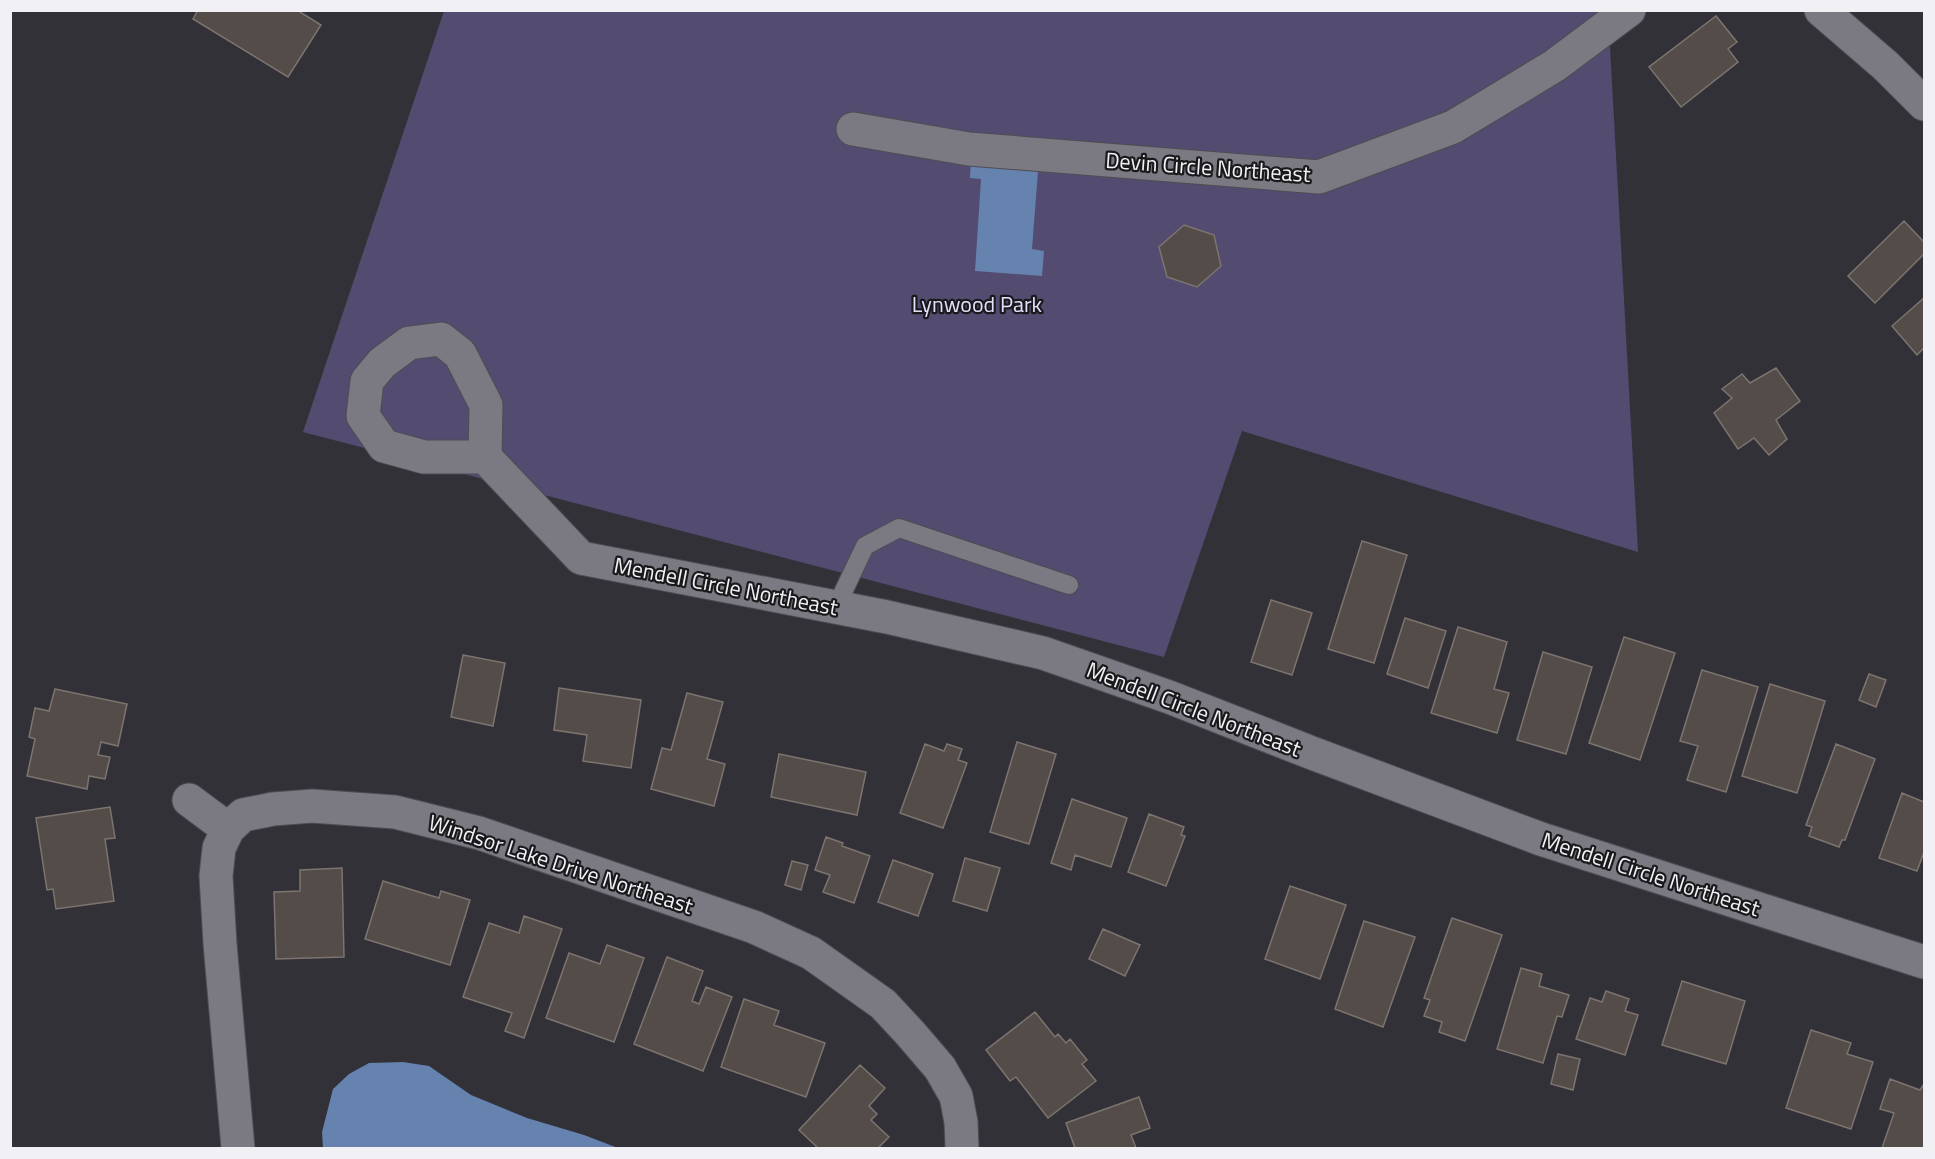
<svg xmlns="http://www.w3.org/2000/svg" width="1935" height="1159" viewBox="0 0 1935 1159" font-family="'Titillium Web',sans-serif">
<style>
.green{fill:#534b70}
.water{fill:#6682ae}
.building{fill:#544c48;stroke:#7d7470;stroke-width:1.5}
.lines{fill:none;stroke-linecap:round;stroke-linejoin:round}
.lane-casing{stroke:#4e4d52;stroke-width:20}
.street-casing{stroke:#4e4d52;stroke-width:35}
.lane{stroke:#7b7981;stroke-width:18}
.street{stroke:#7b7981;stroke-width:33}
.labels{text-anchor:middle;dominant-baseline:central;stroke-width:4.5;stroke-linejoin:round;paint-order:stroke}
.street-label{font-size:22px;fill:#f1f0f5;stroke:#1a191c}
.park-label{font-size:22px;fill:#e5dffe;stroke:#1a191c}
</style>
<rect width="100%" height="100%" fill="#323138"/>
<path class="green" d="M 444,11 L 1608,11 L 1638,552 L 1242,431 L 1164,657 L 303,432 Z"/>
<path class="water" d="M 971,153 L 1039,158 L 1032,249 L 1044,251 L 1042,276 L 975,271 L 981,179 L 970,178 Z
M 403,1062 L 429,1066 L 471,1095 L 527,1118 L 584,1135 L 618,1148 L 323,1148 L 322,1132 L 333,1089 L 349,1074 L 369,1063 Z"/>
<path class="building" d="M 198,10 L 297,10 L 321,25 L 288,77 L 193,19 Z
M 1716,16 L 1737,42 L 1728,49 L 1738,62 L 1681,107 L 1649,67 Z
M 1904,221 L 1924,242 L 1924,254 L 1875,303 L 1848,276 Z
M 1184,225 L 1214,235 L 1221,266 L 1197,287 L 1167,277 L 1159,247 Z
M 1924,298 L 1924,348 L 1917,355 L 1892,326 Z
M 1776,368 L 1800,401 L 1776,420 L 1787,439 L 1769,455 L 1754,438 L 1738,449 L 1714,413 L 1732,398 L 1722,389 L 1742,374 L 1750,383 Z
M 1362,541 L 1407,555 L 1374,663 L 1328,649 Z
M 1271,600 L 1312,613 L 1292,675 L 1251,662 Z
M 1405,618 L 1446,631 L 1428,688 L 1387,674 Z
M 1458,627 L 1507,642 L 1494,689 L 1509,693 L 1497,733 L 1431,713 Z
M 1624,637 L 1675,653 L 1640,760 L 1589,743 Z
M 1543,652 L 1592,667 L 1566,754 L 1517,740 Z
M 463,655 L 505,663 L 493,726 L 451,717 Z
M 1702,670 L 1758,687 L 1726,792 L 1687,780 L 1698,746 L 1680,741 Z
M 1869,674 L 1886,680 L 1876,707 L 1859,700 Z
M 1770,684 L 1825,701 L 1797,793 L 1742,776 Z
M 559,688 L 641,700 L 631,768 L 583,761 L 587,735 L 554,730 Z
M 55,689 L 127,704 L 118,746 L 101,742 L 98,755 L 110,757 L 105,779 L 89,776 L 87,789 L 27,776 L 35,739 L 29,737 L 35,708 L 49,711 Z
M 687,693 L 723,702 L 707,759 L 725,764 L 714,806 L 651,789 L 662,748 L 671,750 Z
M 1017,742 L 1056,754 L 1029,844 L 990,832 Z
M 925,744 L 944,751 L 947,744 L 962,749 L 958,760 L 967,763 L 943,828 L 900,813 Z
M 1836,744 L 1875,759 L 1845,840 L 1842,840 L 1839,847 L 1809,836 L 1812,827 L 1806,825 Z
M 779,754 L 866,772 L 857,815 L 771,797 Z
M 1902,793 L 1924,802 L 1924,852 L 1917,871 L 1879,858 Z
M 1072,799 L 1127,818 L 1111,867 L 1075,855 L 1071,870 L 1051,863 Z
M 110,807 L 115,838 L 105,839 L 114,901 L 56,909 L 53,889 L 47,890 L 36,818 Z
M 1149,814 L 1184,827 L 1181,835 L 1185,836 L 1166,886 L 1128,872 Z
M 826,837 L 843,843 L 842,846 L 870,856 L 854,903 L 823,892 L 830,875 L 815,870 Z
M 965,858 L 1000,868 L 987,911 L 953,901 Z
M 893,860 L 933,874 L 918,916 L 878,902 Z
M 792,861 L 808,865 L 801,890 L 785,885 Z
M 342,868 L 344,957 L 276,959 L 274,892 L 300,891 L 300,870 Z
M 383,881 L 439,898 L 441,891 L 470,900 L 450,965 L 365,939 Z
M 1290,886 L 1346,905 L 1320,979 L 1265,959 Z
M 524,916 L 562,929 L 524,1038 L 505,1031 L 512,1013 L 463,997 L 489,923 L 519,933 Z
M 1452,918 L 1502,935 L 1465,1041 L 1439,1032 L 1442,1022 L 1424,1016 L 1430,1000 L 1424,998 Z
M 1364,921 L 1415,937 L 1383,1027 L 1335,1009 Z
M 1103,929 L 1140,945 L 1125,976 L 1089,959 Z
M 607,945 L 644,958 L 614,1042 L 546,1018 L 569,953 L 600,964 Z
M 667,957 L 703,971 L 692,1001 L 699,1004 L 706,987 L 732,997 L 703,1071 L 634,1044 Z
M 1521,968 L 1542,974 L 1539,986 L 1569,995 L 1562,1017 L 1557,1016 L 1543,1063 L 1497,1049 Z
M 1682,981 L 1745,1001 L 1726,1064 L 1662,1045 Z
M 1606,991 L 1629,999 L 1625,1011 L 1638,1015 L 1625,1055 L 1576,1039 L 1590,998 L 1602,1002 Z
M 744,999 L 779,1011 L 774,1025 L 825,1043 L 806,1097 L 721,1067 Z
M 1035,1012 L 1055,1037 L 1058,1034 L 1066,1043 L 1070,1039 L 1087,1060 L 1082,1064 L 1096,1081 L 1048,1118 L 1016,1077 L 1010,1081 L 986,1050 Z
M 1811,1030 L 1851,1043 L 1847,1054 L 1873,1062 L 1851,1129 L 1786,1108 Z
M 1558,1054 L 1580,1059 L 1573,1090 L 1551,1084 Z
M 860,1065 L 885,1088 L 869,1106 L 877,1114 L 871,1120 L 889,1137 L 878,1148 L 818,1148 L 799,1130 Z
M 1890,1079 L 1920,1090 L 1924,1084 L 1924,1148 L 1882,1148 L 1894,1113 L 1880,1109 Z
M 1139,1097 L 1150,1128 L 1131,1135 L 1136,1148 L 1075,1148 L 1066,1123 Z"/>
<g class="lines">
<defs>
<path id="lane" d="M 836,607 L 865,546 L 899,528 L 1069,585"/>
<path id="street" d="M 1821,10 L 1886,66 L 1924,104
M 853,129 L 969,149 L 1319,177 L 1453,127 L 1554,66 L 1629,10
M 441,339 L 460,354 L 486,405 L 485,457 L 424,457 L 384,446 L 363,416 L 367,381 L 382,363 L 409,343 Z
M 485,457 L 581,558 L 887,617 L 1043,653 L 1169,697 L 1312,753 L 1541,839 L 1924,962
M 189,800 L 228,829
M 238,1148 L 220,944 L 216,876 L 219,848 L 228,829 L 243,815 L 273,809 L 312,806 L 395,812 L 479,833 L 754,927 L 811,953 L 883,1004 L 910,1033 L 940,1068 L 956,1096 L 961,1122 L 962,1148"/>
</defs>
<use href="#lane" class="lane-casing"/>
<use href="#street" class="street-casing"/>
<use href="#lane" class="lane"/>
<use href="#street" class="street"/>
</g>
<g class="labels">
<g class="street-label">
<text transform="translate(1208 167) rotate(4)">Devin Circle Northeast</text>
<text transform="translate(726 586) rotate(11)">Mendell Circle Northeast</text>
<text transform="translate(1194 709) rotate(21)">Mendell Circle Northeast</text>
<text transform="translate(561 864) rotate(18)">Windsor Lake Drive Northeast</text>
<text transform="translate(1651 874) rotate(18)">Mendell Circle Northeast</text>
</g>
<g class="park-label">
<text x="977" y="304">Lynwood Park</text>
</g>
</g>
<rect width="1935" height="1159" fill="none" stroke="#f1f0f5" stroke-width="24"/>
</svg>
